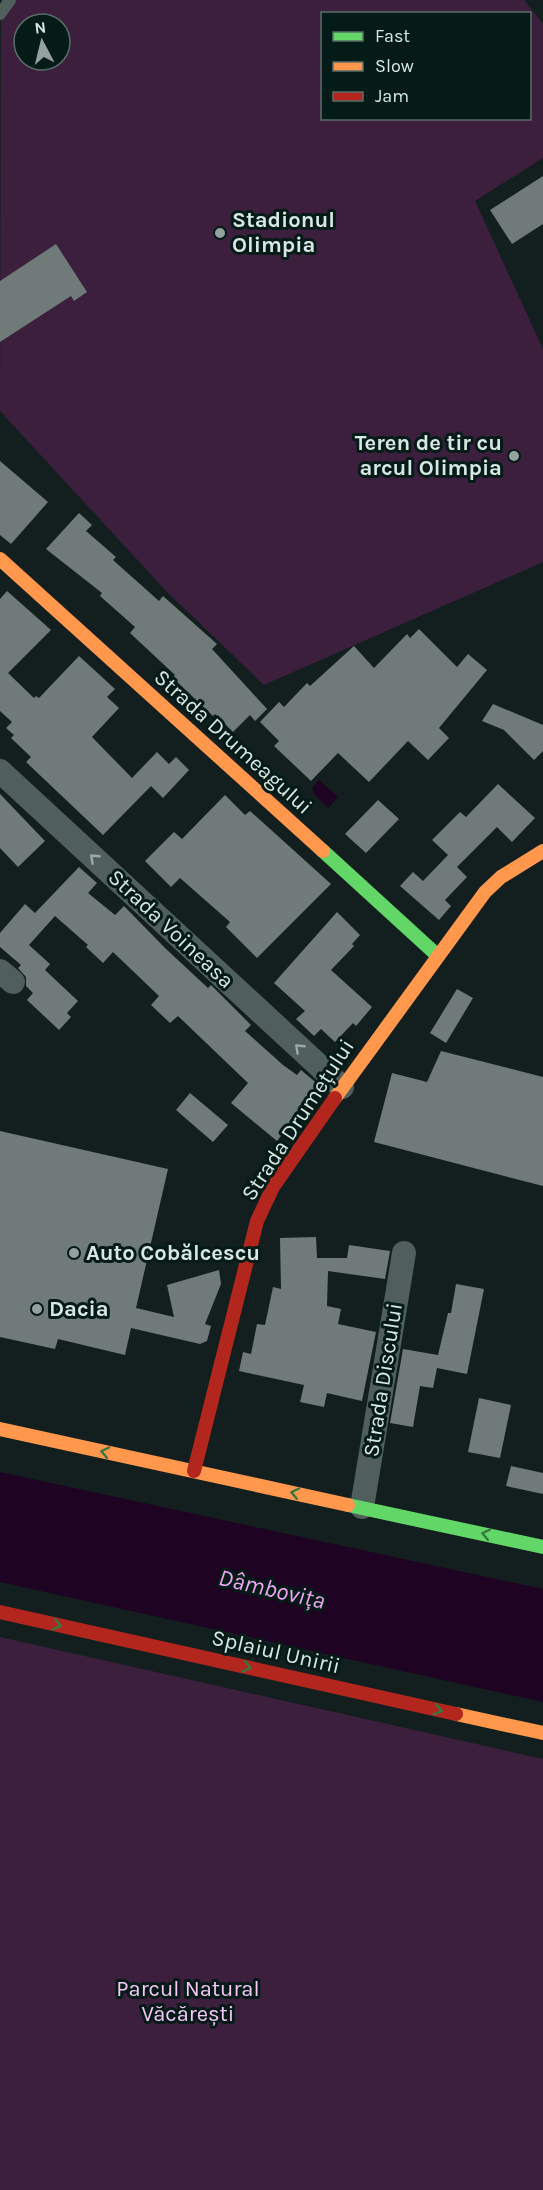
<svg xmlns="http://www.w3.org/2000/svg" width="543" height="2190" viewBox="0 0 543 2190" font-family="Karla,sans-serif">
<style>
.green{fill:#3b1f3d;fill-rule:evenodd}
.water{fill:#1f0322}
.building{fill:#6f7a79}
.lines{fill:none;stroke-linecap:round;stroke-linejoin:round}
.lane{stroke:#505f5c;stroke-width:12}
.street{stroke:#505f5c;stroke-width:24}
.fast{stroke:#63d668;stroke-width:14}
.slow{stroke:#ff974d;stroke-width:14}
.jam{stroke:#b3261e;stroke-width:14}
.oneway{stroke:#9baaa7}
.oneway2{stroke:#347840}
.poi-dot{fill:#94a19f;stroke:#041b17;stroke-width:2}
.labels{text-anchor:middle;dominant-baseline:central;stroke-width:6;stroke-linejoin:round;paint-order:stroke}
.poi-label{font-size:22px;font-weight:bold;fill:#d9e7e4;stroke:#041b17;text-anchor:start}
.street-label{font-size:22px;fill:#d9e7e4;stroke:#041b17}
.park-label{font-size:22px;fill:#f6c7f7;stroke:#041b17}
.water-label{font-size:24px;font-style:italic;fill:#f0a4f2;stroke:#041b17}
</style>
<rect width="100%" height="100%" fill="#131f1e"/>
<path class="green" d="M 1,0 L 524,0 L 543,24 L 543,158 L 475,201 L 543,349 L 543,562 L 264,685 L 167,592 L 0,411 ZM 322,14 L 530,14 L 530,118 L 322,118 ZM 24,24 L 60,24 L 60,60 L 24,60 Z
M 0,1637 L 543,1759 L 543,2190 L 0,2190 Z"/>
<path class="water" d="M 319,780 L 338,797 L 328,808 L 314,794 L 312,788 Z
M 0,1472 L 543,1589 L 543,1702 L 0,1582 Z"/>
<path class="building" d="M 543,176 L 543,224 L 512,244 L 490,210 Z
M 56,244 L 87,292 L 74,301 L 71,296 L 0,342 L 0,281 Z
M 0,461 L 48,502 L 11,544 L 0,535 Z
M 79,513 L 92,525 L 86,531 L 116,557 L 113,560 L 159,601 L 163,596 L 217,644 L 212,649 L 267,709 L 255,721 L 250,715 L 233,732 L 215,714 L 213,716 L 173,678 L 175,675 L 130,633 L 135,627 L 100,596 L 102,593 L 46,549 Z
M 7,591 L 51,630 L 8,673 L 34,698 L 36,696 L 39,698 L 79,656 L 115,689 L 107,697 L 119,708 L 92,737 L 132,778 L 157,752 L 169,764 L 176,757 L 189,770 L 163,798 L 151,786 L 103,835 L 26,762 L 31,757 L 11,738 L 14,735 L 6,728 L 12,722 L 0,711 L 0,599 Z
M 419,629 L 457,667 L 468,654 L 487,670 L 439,728 L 449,738 L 428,760 L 408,741 L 369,782 L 338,753 L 311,781 L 274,746 L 279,741 L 260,722 L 279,702 L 284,707 L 307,683 L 310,686 L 354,646 L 374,668 L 407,634 L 410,638 Z
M 493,704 L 543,725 L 543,751 L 534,760 L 504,730 L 482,721 Z
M 498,784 L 535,818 L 512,842 L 497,827 L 457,867 L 467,877 L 445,900 L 451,906 L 439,920 L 400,886 L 413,872 L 423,881 L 448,855 L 432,840 L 460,812 L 466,817 Z
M 0,794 L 45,841 L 18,867 L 0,848 Z
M 225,795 L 245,815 L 250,811 L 331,884 L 257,958 L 226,927 L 230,922 L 180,878 L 171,887 L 145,861 L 174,832 L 182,839 Z
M 378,800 L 399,819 L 366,853 L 345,834 Z
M 79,867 L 97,883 L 88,893 L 115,915 L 124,906 L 165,948 L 208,988 L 211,985 L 251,1025 L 245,1031 L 283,1065 L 297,1075 L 301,1070 L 320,1086 L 277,1141 L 231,1103 L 248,1083 L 178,1016 L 170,1023 L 151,1005 L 159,996 L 113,952 L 103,963 L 86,947 L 88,945 L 55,916 L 29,945 L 50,964 L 45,970 L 78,1001 L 67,1013 L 71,1017 L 59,1030 L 27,1000 L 33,993 L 26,986 L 26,977 L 18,968 L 21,965 L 0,947 L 0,933 L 25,904 L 35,913 Z
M 337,912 L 360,935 L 352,944 L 354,946 L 331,970 L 372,1007 L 356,1026 L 353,1023 L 335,1042 L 321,1029 L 314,1036 L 296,1019 L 305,1011 L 274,983 Z
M 457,989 L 473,998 L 446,1043 L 430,1033 Z
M 441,1051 L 543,1077 L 543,1186 L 374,1142 L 392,1073 L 427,1082 Z
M 190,1093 L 228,1125 L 213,1142 L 176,1110 Z
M 0,1131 L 168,1169 L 136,1308 L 174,1317 L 167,1285 L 219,1270 L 221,1284 L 205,1324 L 211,1326 L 207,1341 L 200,1344 L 131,1328 L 125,1355 L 58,1339 L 55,1349 L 0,1337 Z
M 316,1237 L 317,1258 L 347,1258 L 349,1245 L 390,1251 L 385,1279 L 328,1271 L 327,1306 L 341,1309 L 338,1324 L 376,1332 L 362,1401 L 327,1393 L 324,1407 L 300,1402 L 304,1385 L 239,1371 L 243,1352 L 251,1354 L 257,1324 L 265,1325 L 273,1287 L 281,1289 L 280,1238 Z
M 456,1284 L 484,1289 L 467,1374 L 437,1368 L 433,1388 L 420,1386 L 413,1427 L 390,1423 L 403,1349 L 438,1355 L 448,1313 L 451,1313 Z
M 479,1398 L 511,1405 L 500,1458 L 468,1452 Z
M 511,1466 L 543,1473 L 543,1494 L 506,1486 Z"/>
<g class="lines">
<path class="lane" d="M 0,14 L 10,0"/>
<path class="street" d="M 0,771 L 342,1087
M 0,971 L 13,982
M 362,1507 L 404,1253"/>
<path class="fast" d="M 323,851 L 438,956
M 348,1505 L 543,1547"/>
<path class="slow" d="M 0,559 L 323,851
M 335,1098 L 485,892 L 501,877 L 543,851
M 0,1429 L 348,1505
M 456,1714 L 543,1733"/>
<path class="jam" d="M 194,1471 L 257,1221 L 273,1187 L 335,1098
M 0,1612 L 456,1714"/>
</g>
<defs><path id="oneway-chevron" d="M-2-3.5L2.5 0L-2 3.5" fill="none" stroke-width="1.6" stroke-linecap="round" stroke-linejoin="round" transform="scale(1.5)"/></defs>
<g class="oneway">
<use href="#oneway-chevron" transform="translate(94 858) rotate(-137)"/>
<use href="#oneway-chevron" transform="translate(299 1048) rotate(-137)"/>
</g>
<g class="oneway2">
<use href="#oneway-chevron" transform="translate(105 1452) rotate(-168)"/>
<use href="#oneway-chevron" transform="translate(295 1493) rotate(-168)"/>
<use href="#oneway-chevron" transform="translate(486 1534) rotate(-168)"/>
<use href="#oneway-chevron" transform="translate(57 1625) rotate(13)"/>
<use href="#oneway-chevron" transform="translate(247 1667) rotate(13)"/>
<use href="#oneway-chevron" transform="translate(438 1710) rotate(13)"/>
</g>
<g class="poi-dot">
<circle cx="220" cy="233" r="6"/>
<circle cx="514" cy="456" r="6"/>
<circle cx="74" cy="1253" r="6"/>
<circle cx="37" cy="1309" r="6"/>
</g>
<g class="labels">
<g class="poi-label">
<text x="232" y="220">Stadionul<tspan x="232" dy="25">Olimpia</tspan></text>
<text x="502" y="443" text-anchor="end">Teren de tir cu<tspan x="502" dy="25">arcul Olimpia</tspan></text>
<text x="86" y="1253">Auto Cobălcescu</text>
<text x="49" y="1309">Dacia</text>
</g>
<g class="street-label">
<text transform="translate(233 742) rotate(42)">Strada Drumeagului</text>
<text transform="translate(171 929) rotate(43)">Strada Voineasa</text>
<text transform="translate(298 1120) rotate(-57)">Strada Drumețului</text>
<text transform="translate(383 1380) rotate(-81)">Strada Discului</text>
<text transform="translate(276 1652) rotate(13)">Splaiul Unirii</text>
</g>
<g class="park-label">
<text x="188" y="1989">Parcul Natural<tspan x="188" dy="25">Văcărești</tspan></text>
</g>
<g class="water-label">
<text transform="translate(272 1589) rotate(13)">Dâmbovița</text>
</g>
</g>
<rect x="321" y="12" width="210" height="108" fill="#041b17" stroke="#596d69" stroke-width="1.5"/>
<rect x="333" y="32" width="30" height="9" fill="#63d668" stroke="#596d69" stroke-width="1.5"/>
<text x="375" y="42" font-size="18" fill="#d9e7e4">Fast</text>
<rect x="333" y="62" width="30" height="9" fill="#ff974d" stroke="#596d69" stroke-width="1.5"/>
<text x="375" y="72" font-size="18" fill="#d9e7e4">Slow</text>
<rect x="333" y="92" width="30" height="9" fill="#b3261e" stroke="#596d69" stroke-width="1.5"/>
<text x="375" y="102" font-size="18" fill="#d9e7e4">Jam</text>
<g transform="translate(42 42) rotate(353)"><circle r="28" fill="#041b17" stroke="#596d69" stroke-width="1.5"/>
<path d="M0-4.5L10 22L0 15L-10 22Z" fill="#94a19f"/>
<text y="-9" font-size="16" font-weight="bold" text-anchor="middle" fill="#d9e7e4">N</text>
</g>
</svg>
